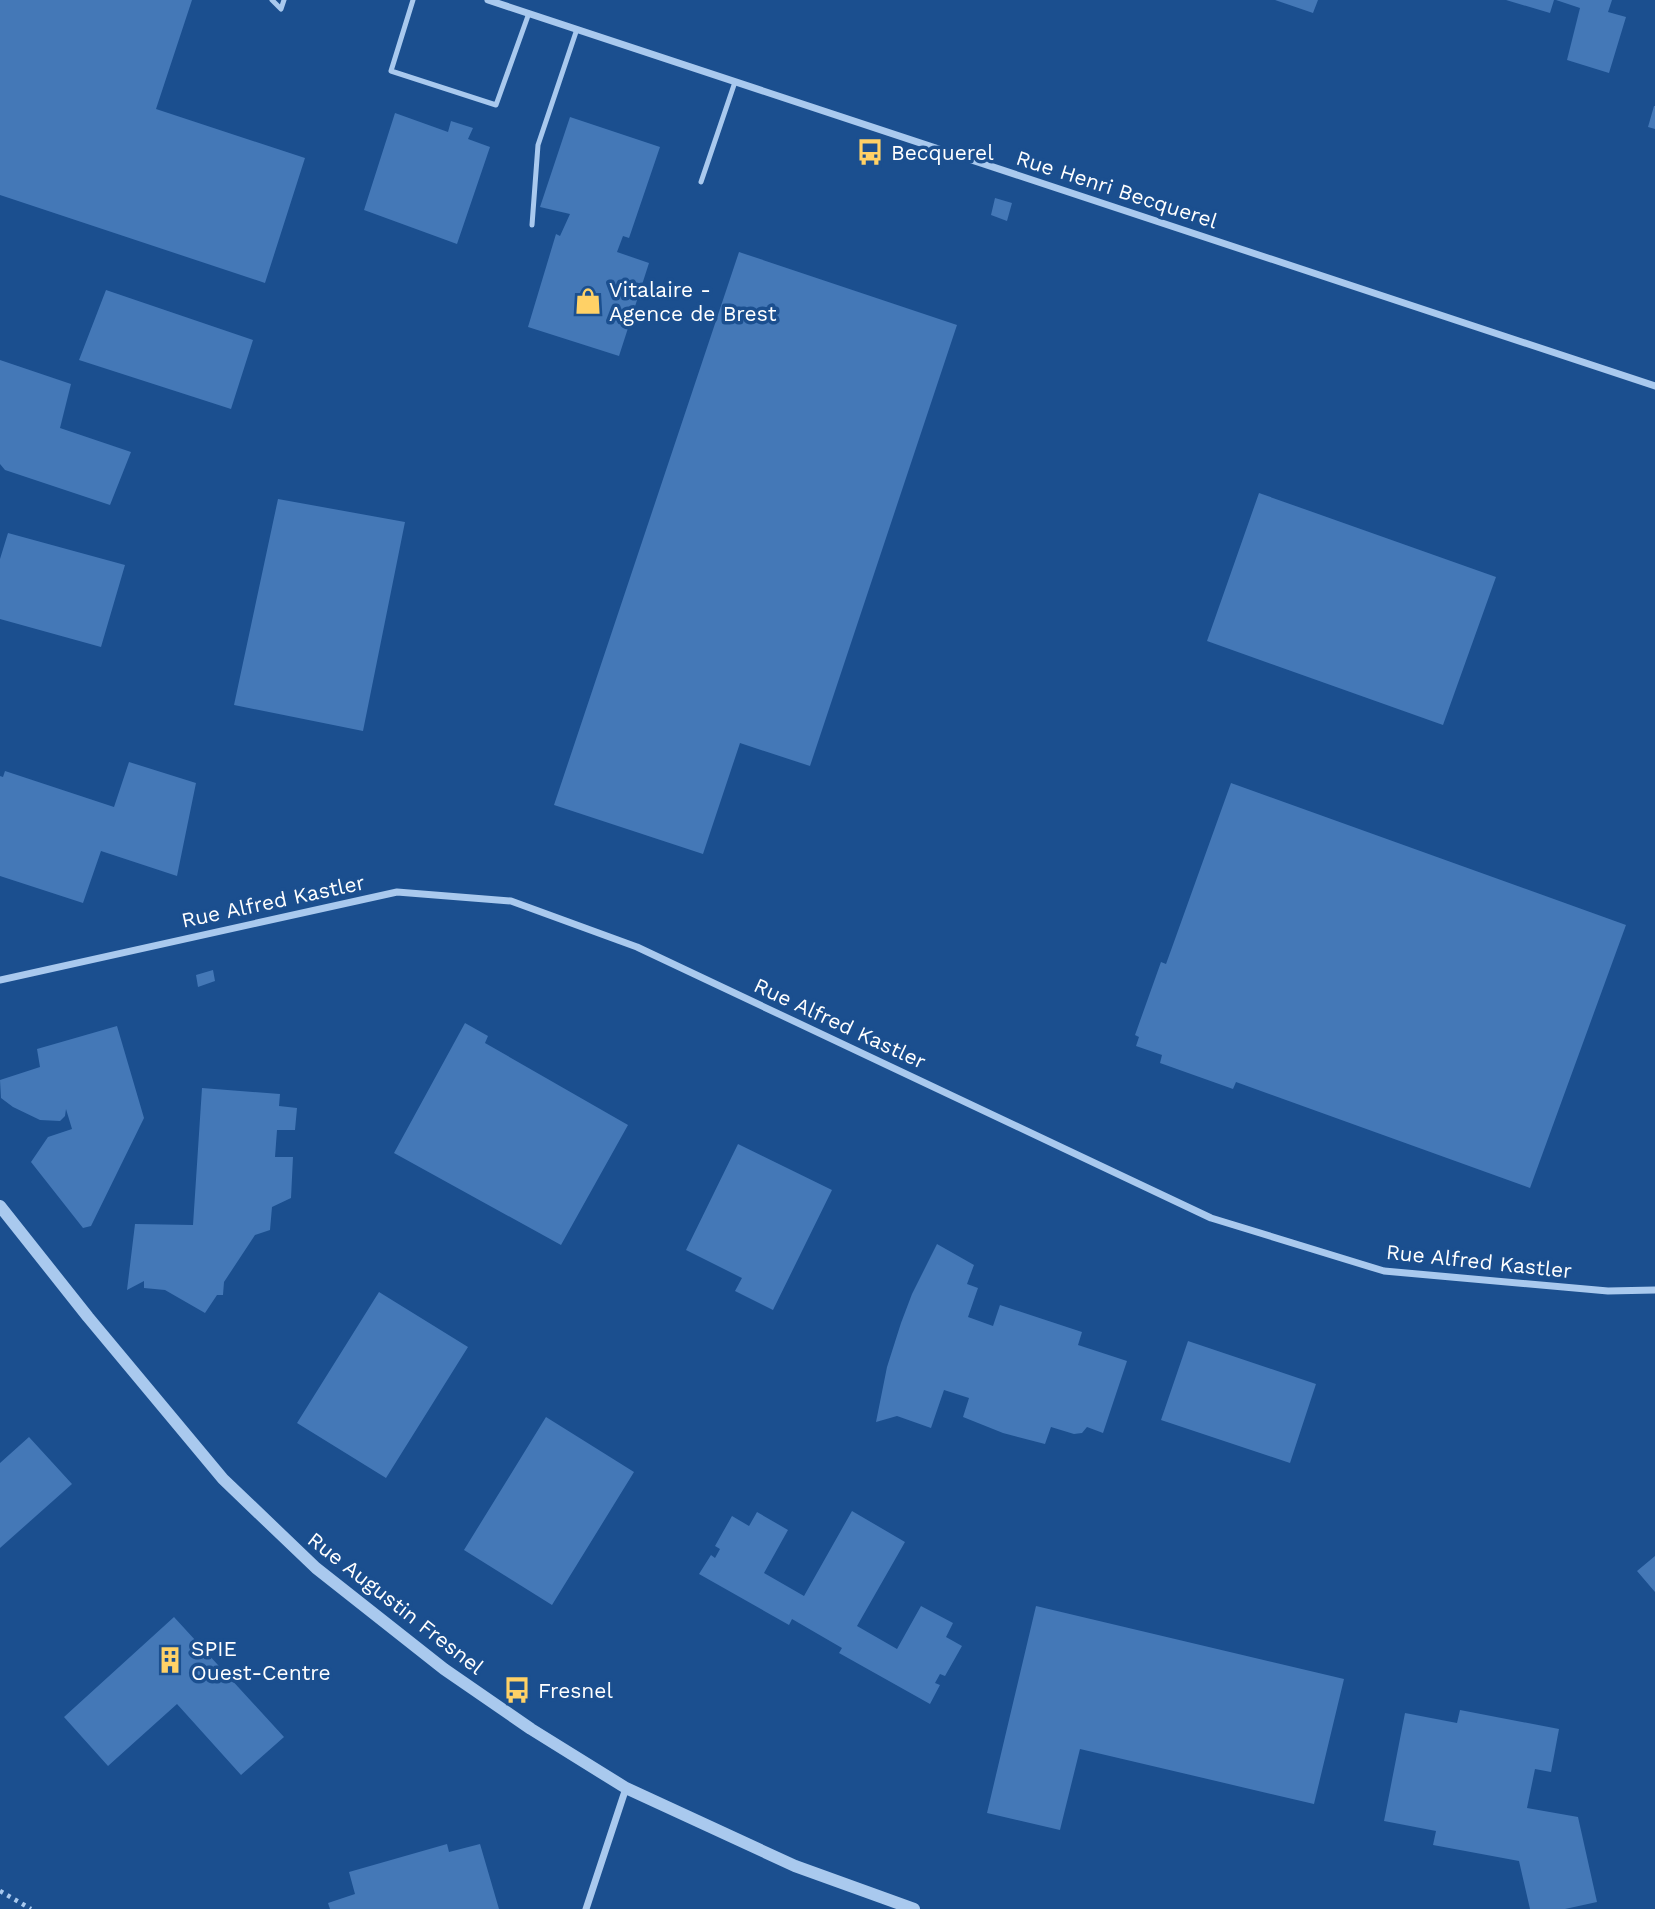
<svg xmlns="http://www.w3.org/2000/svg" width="1655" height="1909" viewBox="0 0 1655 1909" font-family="'Work Sans',sans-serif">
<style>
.building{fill:#4478b7}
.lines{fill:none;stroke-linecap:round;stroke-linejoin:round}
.path{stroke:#a9c9ee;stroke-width:4.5;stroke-dasharray:3.5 5;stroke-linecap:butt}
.service{stroke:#a9c9ee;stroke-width:5}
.minor{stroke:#a9c9ee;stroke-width:7}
.tertiary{stroke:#a9c9ee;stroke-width:12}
.labels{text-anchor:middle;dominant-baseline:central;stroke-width:7;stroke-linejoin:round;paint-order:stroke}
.poi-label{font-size:21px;fill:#fff;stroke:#1b4f8f;text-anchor:start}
.street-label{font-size:21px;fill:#fff;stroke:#1b4f8f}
</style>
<rect width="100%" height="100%" fill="#1b4f8f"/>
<path class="building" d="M 0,0 L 192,0 L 156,109 L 305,158 L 265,283 L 0,195 Z
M 1275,0 L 1318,0 L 1313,13 Z
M 1506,0 L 1554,0 L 1550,13 Z
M 1556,0 L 1612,0 L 1608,12 L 1626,17 L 1609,73 L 1567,60 L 1580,8 Z
M 1654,106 L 1655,106 L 1655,129 L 1648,127 Z
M 395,113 L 448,132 L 451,121 L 473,128 L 468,139 L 490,147 L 457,244 L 364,210 Z
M 570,117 L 660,147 L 629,238 L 623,236 L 617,252 L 649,263 L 619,356 L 528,327 L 556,234 L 560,236 L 570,214 L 540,207 Z
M 995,198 L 1012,203 L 1007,221 L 991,215 Z
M 739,252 L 957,325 L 810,766 L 740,743 L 703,854 L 554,805 Z
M 106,290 L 253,340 L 231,409 L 79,360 Z
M 0,360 L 71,384 L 60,428 L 131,452 L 110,505 L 5,470 L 0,464 Z
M 1259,493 L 1496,577 L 1443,725 L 1207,641 Z
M 278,499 L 405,522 L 363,731 L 234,705 Z
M 8,533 L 125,565 L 101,647 L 0,619 L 0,559 Z
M 129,762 L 196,783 L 177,876 L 101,851 L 83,903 L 0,876 L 0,776 L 3,777 L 5,771 L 114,807 Z
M 1231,783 L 1626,925 L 1530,1188 L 1236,1082 L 1233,1089 L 1160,1063 L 1162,1055 L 1136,1046 L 1139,1037 L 1135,1035 L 1161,962 L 1166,964 L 1170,953 Z
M 213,970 L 215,981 L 198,987 L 196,975 Z
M 465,1023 L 488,1036 L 485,1043 L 628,1125 L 561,1245 L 394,1153 Z
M 117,1026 L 144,1118 L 91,1226 L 83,1228 L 31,1162 L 48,1137 L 72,1129 L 66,1109 L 65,1116 L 60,1121 L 40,1120 L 13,1107 L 1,1098 L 0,1080 L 40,1067 L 37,1049 Z
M 202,1088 L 280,1094 L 279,1106 L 297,1108 L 295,1130 L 277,1130 L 275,1157 L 293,1157 L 291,1198 L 272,1207 L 270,1230 L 255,1235 L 224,1282 L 223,1295 L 217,1295 L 205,1313 L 165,1290 L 144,1288 L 144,1281 L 127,1290 L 135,1224 L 193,1225 Z
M 738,1144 L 832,1190 L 773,1310 L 735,1291 L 742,1278 L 686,1250 Z
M 937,1244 L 974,1265 L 967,1284 L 978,1288 L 968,1317 L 993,1326 L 1000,1305 L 1082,1332 L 1078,1345 L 1127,1361 L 1103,1433 L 1087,1427 L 1082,1433 L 1074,1434 L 1051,1427 L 1045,1444 L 1003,1433 L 963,1417 L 969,1398 L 944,1390 L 931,1428 L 897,1416 L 876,1422 L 887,1367 L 901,1323 L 912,1294 Z
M 379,1292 L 468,1347 L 386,1478 L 297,1423 Z
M 1188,1341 L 1316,1384 L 1290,1463 L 1161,1420 Z
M 546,1417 L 634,1472 L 552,1605 L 464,1550 Z
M 29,1437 L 72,1484 L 0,1548 L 0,1463 Z
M 852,1511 L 905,1542 L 857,1626 L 897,1649 L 921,1606 L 953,1623 L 946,1637 L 962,1646 L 945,1676 L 940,1674 L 935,1683 L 940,1685 L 930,1704 L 839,1653 L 842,1648 L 792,1619 L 789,1625 L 699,1574 L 711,1555 L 715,1558 L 720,1549 L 715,1546 L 732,1516 L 749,1526 L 757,1512 L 788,1530 L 764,1573 L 804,1596 Z
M 1655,1556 L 1655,1592 L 1637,1571 Z
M 1036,1606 L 1344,1679 L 1314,1804 L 1080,1749 L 1060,1830 L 987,1813 Z
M 174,1617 L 284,1737 L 241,1775 L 177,1704 L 108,1766 L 64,1717 Z
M 1460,1710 L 1559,1729 L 1551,1772 L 1535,1769 L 1527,1808 L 1578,1817 L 1597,1902 L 1565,1909 L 1530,1909 L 1519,1861 L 1433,1845 L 1436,1831 L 1384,1821 L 1405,1713 L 1457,1723 Z
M 447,1844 L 449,1852 L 480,1844 L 499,1909 L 330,1909 L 328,1903 L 355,1894 L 349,1872 Z"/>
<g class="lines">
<path class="path" d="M 0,1891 L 31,1909"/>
<path class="service" d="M 272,0 L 281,9 L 284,0
M 413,0 L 391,71 L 496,105 L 529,13
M 701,182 L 735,82
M 532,225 L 538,145 L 577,29"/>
<path class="minor" d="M 488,0 L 1655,386
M 0,980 L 397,892 L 511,901 L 637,947 L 1211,1218 L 1384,1271 L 1608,1291 L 1655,1290
M 586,1909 L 626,1788"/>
<path class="tertiary" d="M 0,1206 L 88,1317 L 223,1479 L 316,1568 L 444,1669 L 531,1729 L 626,1788 L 795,1866 L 914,1909"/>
</g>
<defs>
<symbol id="bus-bare" viewBox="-9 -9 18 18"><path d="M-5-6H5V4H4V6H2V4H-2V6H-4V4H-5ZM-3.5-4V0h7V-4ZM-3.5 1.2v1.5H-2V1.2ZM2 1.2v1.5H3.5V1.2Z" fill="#ffd166" stroke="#1b4f8f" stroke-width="2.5" paint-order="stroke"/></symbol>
<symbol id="shop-bare" viewBox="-9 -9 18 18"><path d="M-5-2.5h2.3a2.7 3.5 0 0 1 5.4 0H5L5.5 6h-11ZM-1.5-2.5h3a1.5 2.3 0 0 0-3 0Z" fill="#ffd166" stroke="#1b4f8f" stroke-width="2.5" paint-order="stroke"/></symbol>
<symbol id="building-bare" viewBox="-9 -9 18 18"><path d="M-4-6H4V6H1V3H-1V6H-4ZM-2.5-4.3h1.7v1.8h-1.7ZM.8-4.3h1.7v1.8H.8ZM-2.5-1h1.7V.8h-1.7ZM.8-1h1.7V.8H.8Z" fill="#ffd166" stroke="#1b4f8f" stroke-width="2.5" paint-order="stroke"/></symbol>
</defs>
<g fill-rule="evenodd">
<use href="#bus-bare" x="851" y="133" width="38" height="38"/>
<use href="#shop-bare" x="569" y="282" width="38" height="38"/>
<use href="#building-bare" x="151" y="1641" width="38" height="38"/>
<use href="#bus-bare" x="498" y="1671" width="38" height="38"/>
</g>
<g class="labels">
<g class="poi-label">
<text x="891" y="152">Becquerel</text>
<text x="609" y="289">Vitalaire -<tspan x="609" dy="24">Agence de Brest</tspan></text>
<text x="191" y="1648">SPIE<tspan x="191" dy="24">Ouest-Centre</tspan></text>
<text x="538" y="1690">Fresnel</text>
</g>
<g class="street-label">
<text transform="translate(1117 189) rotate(18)">Rue Henri Becquerel</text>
<text transform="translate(273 901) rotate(-12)">Rue Alfred Kastler</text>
<text transform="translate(840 1023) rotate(25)">Rue Alfred Kastler</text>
<text transform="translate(1479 1261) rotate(6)">Rue Alfred Kastler</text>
<text transform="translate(396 1603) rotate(38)">Rue Augustin Fresnel</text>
</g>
</g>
</svg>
